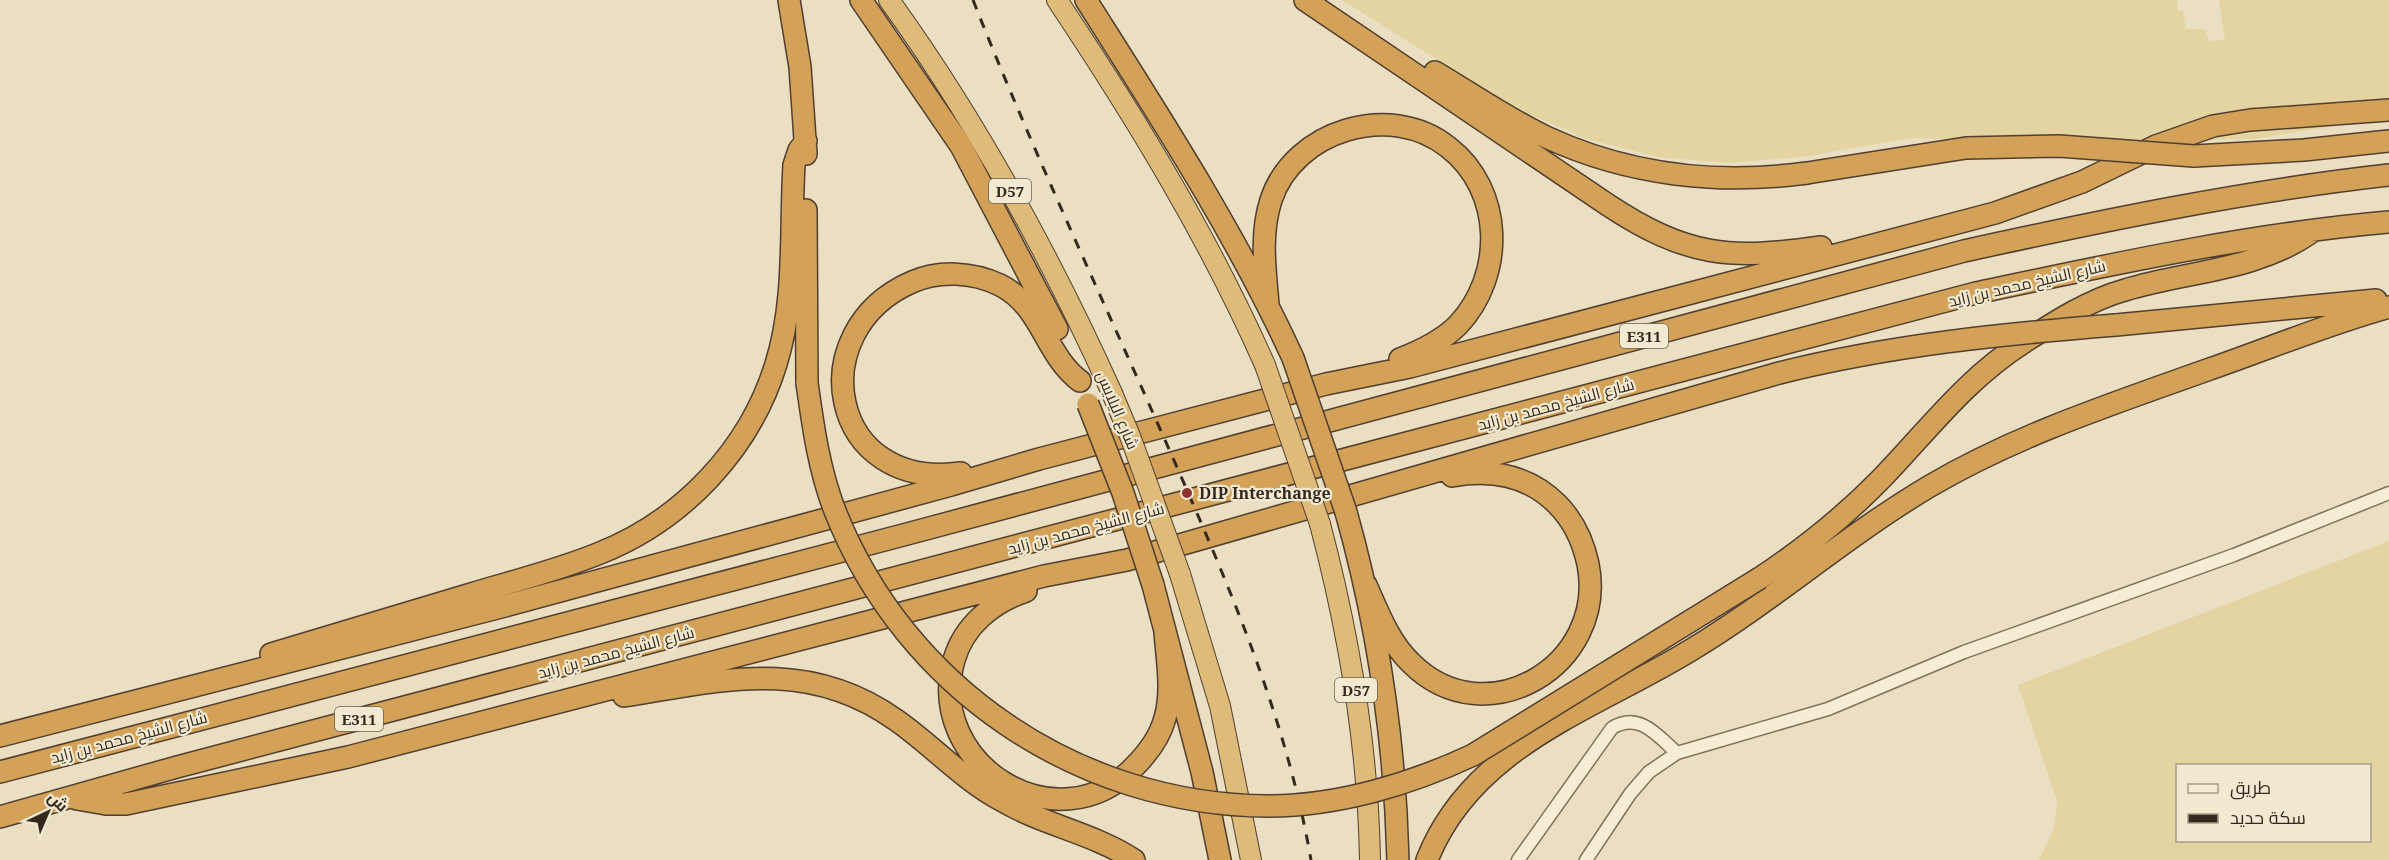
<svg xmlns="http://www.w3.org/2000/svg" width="2389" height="860" viewBox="0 0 2389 860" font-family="'Noto Serif',Cairo,serif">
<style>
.sand{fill:#e4d4a1;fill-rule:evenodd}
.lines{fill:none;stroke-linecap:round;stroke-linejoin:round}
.minor-casing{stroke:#82715b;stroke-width:15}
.trunk-casing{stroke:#503f2f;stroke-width:22}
.motorway-casing{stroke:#503f2f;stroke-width:24}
.minor{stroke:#f5edd4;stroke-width:12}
.trunk{stroke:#dfbb7a;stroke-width:20}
.motorway{stroke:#d3a158;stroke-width:21}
.rail{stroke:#33291e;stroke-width:3;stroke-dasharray:10 10;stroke-linecap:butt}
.trunk-bridge-casing{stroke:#503f2f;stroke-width:22;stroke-linecap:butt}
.motorway-bridge-casing{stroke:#503f2f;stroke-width:24;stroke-linecap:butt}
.trunk-bridge{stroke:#dfbb7a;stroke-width:20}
.motorway-bridge{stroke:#d3a158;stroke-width:21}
.poi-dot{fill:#8c3230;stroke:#f2e9d1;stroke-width:2}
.labels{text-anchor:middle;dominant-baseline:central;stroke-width:4.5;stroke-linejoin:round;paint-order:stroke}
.shield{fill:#f2e9d1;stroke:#6c6354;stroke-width:1.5}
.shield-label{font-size:15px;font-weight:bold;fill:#33291e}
.street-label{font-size:16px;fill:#33291e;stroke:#f2e9d1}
.poi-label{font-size:16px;font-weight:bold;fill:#33291e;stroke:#f2e9d1;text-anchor:start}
</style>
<rect width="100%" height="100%" fill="#eadfc2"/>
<path class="sand" d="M 1342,0 L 2177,0 L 2178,11 L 2183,10 L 2186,29 L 2204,29 L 2210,41 L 2225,40 L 2219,0 L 2389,0 L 2389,117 L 2254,139 L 2052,142 L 1910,138 L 1810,156 L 1728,163 L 1658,157 L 1586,139 L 1513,107 Z
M 2389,541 L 2389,860 L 2039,860 L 2054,828 L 2057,801 L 2018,685 ZM 2178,766 L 2370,766 L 2370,840 L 2178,840 Z"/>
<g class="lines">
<defs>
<path id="minor" d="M 1518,860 L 1612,728 C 1639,711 1658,736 1677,753
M 1586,860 L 1630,794 L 1649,772 L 1677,753 L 1828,709 L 1964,652 L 2234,555 L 2389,493"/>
<path id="trunk" d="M 889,0 C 977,122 1050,256 1112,393
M 1057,0 C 1135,117 1208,236 1265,365
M 1320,524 C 1349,634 1368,746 1370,860
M 1180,574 L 1220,706 L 1251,860"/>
<path id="motorway" d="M 789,0 L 800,67 L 806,154
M 861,0 L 961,146 L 1057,329
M 1086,0 C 1160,117 1235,232 1293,358
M 1305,0 L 1608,205 C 1687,257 1730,260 1821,247
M 1435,72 C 1472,94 1508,119 1546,137 C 1628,175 1718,185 1807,173
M 2194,156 L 2304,150 L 2389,141
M 806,210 L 807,383
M 1268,304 C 1265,269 1260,234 1271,200 C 1294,130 1391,101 1448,147 C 1504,190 1505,275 1458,325 C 1442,341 1421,351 1400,359
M 2116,325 L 2376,300
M 961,473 C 829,492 800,331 912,282 C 939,270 973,272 1000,285 C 1042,306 1045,355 1080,381
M 1346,512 C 1378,626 1395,741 1398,860
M 1760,578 C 1804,549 1846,515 1883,477 C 1929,429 1967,378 2024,342 C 2055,322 2089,300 2125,290 C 2187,271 2255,271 2310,233
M 1153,585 L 1202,772 L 1220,860
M 1366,585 C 1378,612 1389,642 1411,663 C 1486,738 1608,665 1588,564 C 1583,541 1574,521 1557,504 C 1528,475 1491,469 1452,476
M 1026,591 C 993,602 964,625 954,660 C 924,765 1058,847 1134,767 C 1148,753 1160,737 1165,718 C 1173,691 1167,659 1165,632
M 271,654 C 337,634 404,614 471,594 C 514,581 559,570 600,553 C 683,520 750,449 776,364 C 796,300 790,231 794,165 L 799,150 L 806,141
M 624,696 C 722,680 808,657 896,720 C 932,745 962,779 1001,800 C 1043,825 1093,833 1134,860
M 0,736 L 505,606 L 951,485 L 1039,459 L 1326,384 L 1410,367 L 1995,213 L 2082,182 L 2156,146 L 2213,126 L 2250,120 L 2389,110
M 0,772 L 907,534 L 1964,251 C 2105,220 2246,191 2389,175
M 77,799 L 106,804 L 126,804 L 348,757 L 1044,576 L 1127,560 L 1779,373
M 0,817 L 177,767 L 1976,293 C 2113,264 2250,234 2389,222
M 1427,860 C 1472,745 1595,709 1691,650 C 1774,600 1847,535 1930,486 C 2017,435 2112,404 2207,370 C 2268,349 2327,324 2389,307"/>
</defs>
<use href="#minor" class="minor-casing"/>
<use href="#trunk" class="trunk-casing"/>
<use href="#motorway" class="motorway-casing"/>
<use href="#minor" class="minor"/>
<use href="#trunk" class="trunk"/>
<use href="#motorway" class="motorway"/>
<path class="rail" d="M 973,0 C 1035,157 1108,310 1176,465 C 1232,593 1287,721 1311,860"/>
<defs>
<path id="trunk-bridge" d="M 1265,365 L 1320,524
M 1112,393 L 1130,436 L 1180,574"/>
<path id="motorway-bridge" d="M 1807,173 L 1966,148 L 2059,146 L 2194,156
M 1293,358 L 1346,512
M 1779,373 C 1891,345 2002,334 2116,325
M 807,383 C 813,426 819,470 835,511 C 905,688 1078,805 1268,806 C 1338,806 1411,784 1473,755 L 1760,578
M 1088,404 L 1123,493 L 1153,585"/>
</defs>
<use href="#trunk-bridge" class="trunk-bridge-casing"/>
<use href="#motorway-bridge" class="motorway-bridge-casing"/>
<use href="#trunk-bridge" class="trunk-bridge"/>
<use href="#motorway-bridge" class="motorway-bridge"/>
</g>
<circle class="poi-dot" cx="1187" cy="493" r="6"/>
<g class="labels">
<g class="shield">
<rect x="989" y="179" width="42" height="24" rx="4.5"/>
<rect x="1620" y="324" width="48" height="24" rx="4.5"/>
<rect x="1335" y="678" width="42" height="24" rx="4.5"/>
<rect x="335" y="707" width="48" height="24" rx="4.5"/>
</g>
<g class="shield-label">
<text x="1010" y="191">D57</text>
<text x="1644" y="336">E311</text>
<text x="1356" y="690">D57</text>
<text x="359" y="719">E311</text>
</g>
<g class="street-label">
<text transform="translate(2027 283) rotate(-13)">شارع الشيخ محمد بن زايد</text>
<text transform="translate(1556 404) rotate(-15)">شارع الشيخ محمد بن زايد</text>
<text transform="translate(1118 410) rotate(67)">شارع اليلايس</text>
<text transform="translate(1086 528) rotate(-15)">شارع الشيخ محمد بن زايد</text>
<text transform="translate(616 652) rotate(-15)">شارع الشيخ محمد بن زايد</text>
<text transform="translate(129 737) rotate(-15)">شارع الشيخ محمد بن زايد</text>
</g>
<g class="poi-label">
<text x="1199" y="493">DIP Interchange</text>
</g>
</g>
<rect x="2176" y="764" width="195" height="78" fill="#f2e9d1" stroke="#a69c89" stroke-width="1.5"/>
<rect x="2188" y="784" width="30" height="9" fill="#f5edd4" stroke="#a69c89" stroke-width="1.5"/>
<text x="2230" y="794" font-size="18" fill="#33291e">طريق</text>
<rect x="2188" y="814" width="30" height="9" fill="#33291e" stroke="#a69c89" stroke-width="1.5"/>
<text x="2230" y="824" font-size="18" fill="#33291e">سكة حديد</text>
<g transform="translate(48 812) rotate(44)" stroke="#f2e9d1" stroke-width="4.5" paint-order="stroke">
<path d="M0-4.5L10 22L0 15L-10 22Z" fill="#33291e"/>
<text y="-9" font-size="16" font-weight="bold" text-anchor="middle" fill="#33291e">ش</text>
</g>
</svg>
